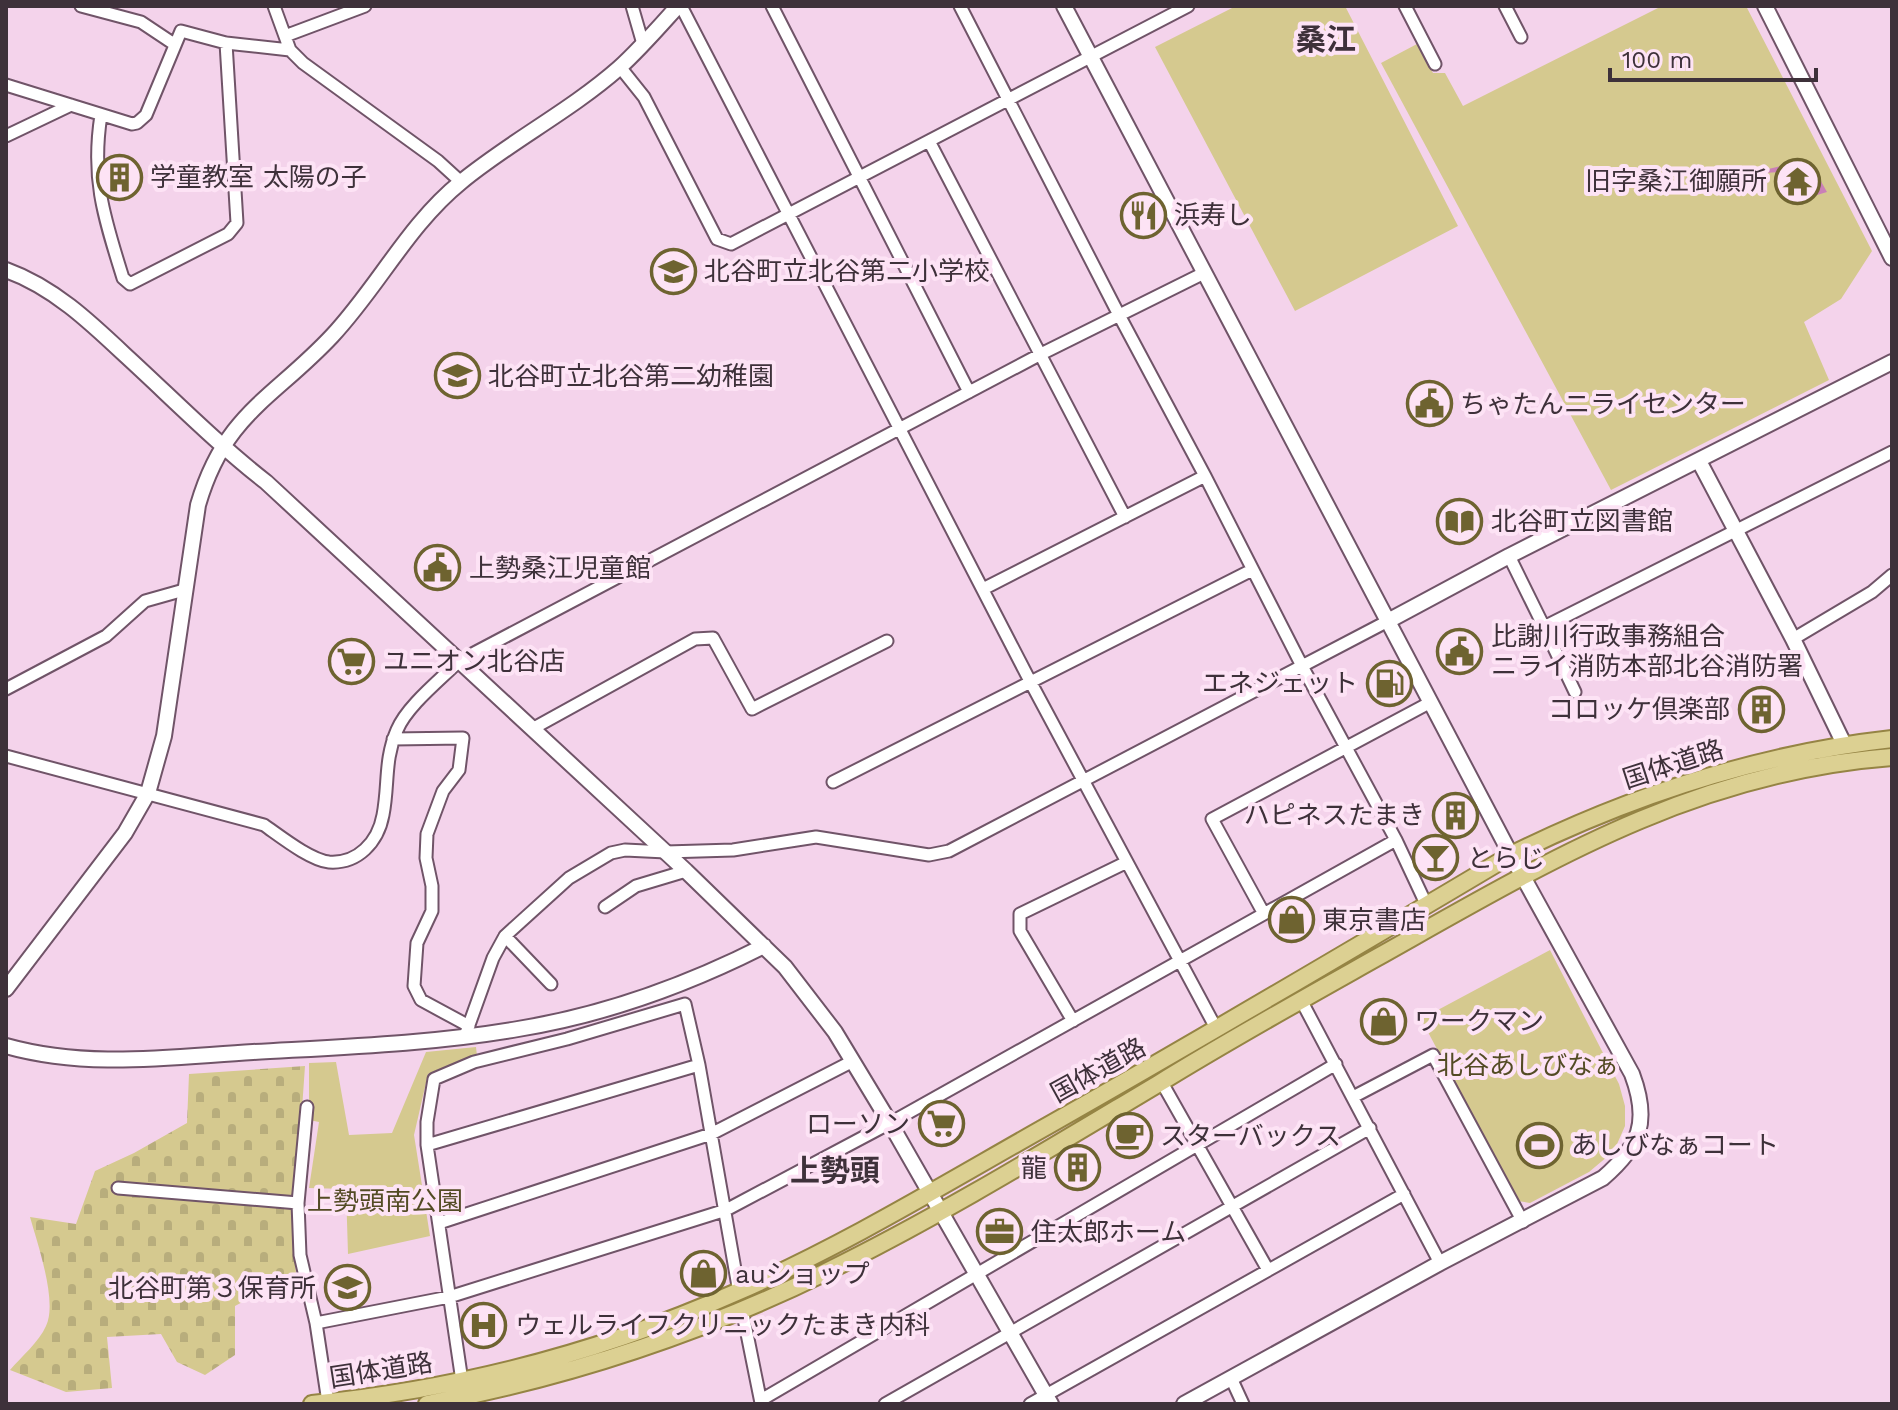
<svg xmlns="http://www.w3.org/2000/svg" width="1898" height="1410" viewBox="0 0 1898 1410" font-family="'Work Sans','Noto Sans JP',sans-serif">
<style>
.green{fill:#d5c98f}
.cemetery{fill:url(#cemetery-stones)}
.water{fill:url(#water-ripples)}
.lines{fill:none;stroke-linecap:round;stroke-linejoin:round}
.minor-casing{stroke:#705468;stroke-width:15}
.tertiary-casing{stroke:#705468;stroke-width:18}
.primary-casing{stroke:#958444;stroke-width:20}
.minor{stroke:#fff;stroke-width:11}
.tertiary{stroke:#fff;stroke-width:14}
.primary{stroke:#dcd092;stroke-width:16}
.labels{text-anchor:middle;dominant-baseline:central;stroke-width:8;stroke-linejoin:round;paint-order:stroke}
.poi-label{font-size:26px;fill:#3e313a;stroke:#fde3f5;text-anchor:start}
.street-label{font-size:26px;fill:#3e313a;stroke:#fde3f5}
.park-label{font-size:26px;fill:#534b24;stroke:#fde3f5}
.quarter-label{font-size:30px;font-weight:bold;fill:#3e313a;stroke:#fde3f5}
</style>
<defs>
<pattern id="cemetery-stones" width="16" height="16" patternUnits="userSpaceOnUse" patternTransform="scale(2)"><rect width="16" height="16" fill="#d5c98f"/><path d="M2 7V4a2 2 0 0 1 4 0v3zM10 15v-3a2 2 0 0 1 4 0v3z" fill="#b8ad7c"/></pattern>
<pattern id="water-ripples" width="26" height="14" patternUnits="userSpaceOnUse" patternTransform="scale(2)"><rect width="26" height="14" fill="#ca7fb7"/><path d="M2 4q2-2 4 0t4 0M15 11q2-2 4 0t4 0" fill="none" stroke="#a56996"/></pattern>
</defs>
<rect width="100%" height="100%" fill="#f4d3eb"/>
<path class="green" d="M 1236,6 L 1345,6 L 1458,226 L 1295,311 L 1155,47 Z
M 1662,6 L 1746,6 L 1872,251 L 1841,299 L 1804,322 L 1829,380 L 1611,490 L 1381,63 L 1417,44 L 1433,73 L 1445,73 L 1463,106 Z
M 1550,950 L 1619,1084 L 1625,1106 L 1625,1126 L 1614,1151 L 1589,1172 L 1530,1203 L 1518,1201 L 1421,1019 Z
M 476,1047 L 477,1056 L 428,1074 L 414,1135 L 430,1236 L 348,1254 L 346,1189 L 309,1188 L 319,1122 L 309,1120 L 309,1063 L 336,1062 L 349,1135 L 392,1133 L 426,1052 Z"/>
<path class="cemetery" d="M 305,1066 L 293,1239 L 296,1273 L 235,1306 L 235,1355 L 205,1375 L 177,1362 L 161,1334 L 107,1337 L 112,1388 L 66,1392 L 10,1370 C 21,1357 39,1342 46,1326 C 58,1302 37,1242 30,1217 L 76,1224 L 95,1171 L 134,1153 L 187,1123 L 189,1074 Z"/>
<path class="water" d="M 1798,164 L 1807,170 L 1814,169 L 1827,192 L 1817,195 L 1810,188 L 1800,187 L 1803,172 L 1793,168 L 1793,165 Z
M 1781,166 L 1782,171 C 1768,175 1749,170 1736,176 C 1723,182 1717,197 1701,191 L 1700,189 L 1712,185 L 1718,177 L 1739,168 L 1760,171 Z"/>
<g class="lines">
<defs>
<path id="minor" d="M 81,6 L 141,22 L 174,44
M 274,6 L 290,50 L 303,63 L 438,161 L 461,182
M 632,6 L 643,44
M 681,6 L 1031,683 L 1217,1030
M 772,6 L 969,392
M 960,6 L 1119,315 L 1205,476 L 1302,666 L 1396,840 L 1427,906
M 1405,6 L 1435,64
M 1505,6 L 1521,37
M 285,36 L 365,6
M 620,67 L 644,97 L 717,239 L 731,244 L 1188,6
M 6,85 L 132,124 L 137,123 L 146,115 L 181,31 L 226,43 L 290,50
M 101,115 C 91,179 104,217 123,278 L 130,284 L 228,234 L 237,223 L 226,43
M 6,136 L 71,105
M 929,141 L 1125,517
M 1509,556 L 1544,627 L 1892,452
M 983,589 L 1205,476
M 1544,627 L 1575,692
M 1793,639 L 1872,592 L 1892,575
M 6,689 L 106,636 L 145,601 L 184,590
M 532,729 L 695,639 L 713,638 L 752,709 L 887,641
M 393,739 L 463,738 L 459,770 L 443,791 L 427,834 L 426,858 L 432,886 L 432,911 L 417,943 L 414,986 L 421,1000 L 469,1026
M 6,756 L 264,825 C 280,836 310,860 329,862 C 358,864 378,842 383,815 C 389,784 384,760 397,730 C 407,706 440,680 459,661 L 1041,354 L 1204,273
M 833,782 L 1252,570
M 605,907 L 636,886 L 686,871
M 1264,914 L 1212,819 L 1431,702
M 505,936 L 551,984
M 1301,1000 L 1440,1263
M 1073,1021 L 1020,931 L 1020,914 L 1127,862
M 465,1036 L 493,958 L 505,936 L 569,878 L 611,853 L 625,850 L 666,852 L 733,850 L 816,837 L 929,855 L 949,851 L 1388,621
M 1161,1081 L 1268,1270
M 1353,1097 L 1433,1055 L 1523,1222
M 307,1107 L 298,1203 L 300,1255 L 316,1323 L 328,1402
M 427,1145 L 699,1065
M 118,1188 L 298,1203
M 439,1223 L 711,1134 L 853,1061
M 742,1309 L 761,1403
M 316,1323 L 449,1297 L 726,1210 L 890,1123 L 1396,840
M 1231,1378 L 1243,1404
M 462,1381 L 427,1145 L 427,1122 L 434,1079 L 474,1062 L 567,1039 L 685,1004 L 699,1065 L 739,1292
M 761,1400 L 1336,1064
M 885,1404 L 1370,1128
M 1030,1404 L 1404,1194"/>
<path id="tertiary" d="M 1064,6 L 1511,855 L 1632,1074 C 1650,1122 1640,1146 1603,1178 L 1440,1263 L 1184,1404
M 1765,6 L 1892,258
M 6,270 C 53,287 89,321 125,355 C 172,398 216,443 266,482 L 686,871 L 785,967 L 835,1032 L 890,1123 L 1051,1404
M 1699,461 L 1793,639 L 1844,744
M 1388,621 L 1509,556 L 1892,362
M 6,989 L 125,833 L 148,793 L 164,736 L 198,505 C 225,413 273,399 332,336 C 378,287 408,225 461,182 C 511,141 570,111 619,68 C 640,49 659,27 678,6
M 6,1046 C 88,1069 169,1057 253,1052 C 341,1047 431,1044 518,1029 C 604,1015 687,985 764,946"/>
<path id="primary" d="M 312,1404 C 459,1389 602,1352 737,1292 C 845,1245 946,1183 1049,1125 C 1204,1037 1358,946 1511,855 C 1632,795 1758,754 1892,739
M 427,1404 C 564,1378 700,1334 826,1272 C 940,1216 1049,1149 1158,1084 C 1229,1040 1303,999 1376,958 C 1545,863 1693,772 1892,757"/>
</defs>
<use href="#minor" class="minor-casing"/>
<use href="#tertiary" class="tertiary-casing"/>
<use href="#primary" class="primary-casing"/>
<use href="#minor" class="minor"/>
<use href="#tertiary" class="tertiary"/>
<use href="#primary" class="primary"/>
</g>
<defs>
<symbol id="building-ring" viewBox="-11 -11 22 22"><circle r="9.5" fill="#fde3f5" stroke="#6e6330" stroke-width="1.5"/><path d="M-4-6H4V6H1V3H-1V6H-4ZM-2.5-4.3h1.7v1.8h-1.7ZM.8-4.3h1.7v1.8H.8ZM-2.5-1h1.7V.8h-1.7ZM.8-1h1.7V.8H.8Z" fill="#6e6330"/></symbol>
<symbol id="temple-ring" viewBox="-11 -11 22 22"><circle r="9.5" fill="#fde3f5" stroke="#6e6330" stroke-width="1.5"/><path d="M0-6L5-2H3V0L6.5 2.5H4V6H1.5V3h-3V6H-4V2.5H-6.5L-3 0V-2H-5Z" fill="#6e6330"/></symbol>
<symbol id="restaurant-ring" viewBox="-11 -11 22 22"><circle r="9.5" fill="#fde3f5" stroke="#6e6330" stroke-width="1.5"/><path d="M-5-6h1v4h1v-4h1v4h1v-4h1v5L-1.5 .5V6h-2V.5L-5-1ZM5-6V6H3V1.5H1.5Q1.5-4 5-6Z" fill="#6e6330"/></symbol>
<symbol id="school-ring" viewBox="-11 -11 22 22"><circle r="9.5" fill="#fde3f5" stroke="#6e6330" stroke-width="1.5"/><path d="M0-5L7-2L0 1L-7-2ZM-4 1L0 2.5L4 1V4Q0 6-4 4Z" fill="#6e6330"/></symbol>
<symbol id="civic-ring" viewBox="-11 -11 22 22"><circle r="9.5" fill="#fde3f5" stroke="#6e6330" stroke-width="1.5"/><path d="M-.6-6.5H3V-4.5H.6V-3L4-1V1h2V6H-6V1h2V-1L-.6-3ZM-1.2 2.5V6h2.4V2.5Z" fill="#6e6330"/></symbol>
<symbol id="library-ring" viewBox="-11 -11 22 22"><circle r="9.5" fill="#fde3f5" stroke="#6e6330" stroke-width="1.5"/><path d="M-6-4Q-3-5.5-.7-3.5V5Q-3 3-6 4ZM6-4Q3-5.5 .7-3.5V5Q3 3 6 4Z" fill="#6e6330"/></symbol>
<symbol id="supermarket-ring" viewBox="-11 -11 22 22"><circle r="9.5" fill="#fde3f5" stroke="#6e6330" stroke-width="1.5"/><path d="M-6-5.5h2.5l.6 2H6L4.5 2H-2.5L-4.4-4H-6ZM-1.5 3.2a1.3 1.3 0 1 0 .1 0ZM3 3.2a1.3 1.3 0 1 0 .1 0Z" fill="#6e6330"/></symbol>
<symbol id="fuel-ring" viewBox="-11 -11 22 22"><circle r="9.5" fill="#fde3f5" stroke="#6e6330" stroke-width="1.5"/><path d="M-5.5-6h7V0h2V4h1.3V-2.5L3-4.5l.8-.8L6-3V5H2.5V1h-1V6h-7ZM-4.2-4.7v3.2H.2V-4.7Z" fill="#6e6330"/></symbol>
<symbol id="bar-ring" viewBox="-11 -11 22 22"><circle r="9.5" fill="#fde3f5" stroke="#6e6330" stroke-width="1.5"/><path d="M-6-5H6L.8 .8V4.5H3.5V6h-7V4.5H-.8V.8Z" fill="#6e6330"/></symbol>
<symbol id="shop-ring" viewBox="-11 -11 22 22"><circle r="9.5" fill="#fde3f5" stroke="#6e6330" stroke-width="1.5"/><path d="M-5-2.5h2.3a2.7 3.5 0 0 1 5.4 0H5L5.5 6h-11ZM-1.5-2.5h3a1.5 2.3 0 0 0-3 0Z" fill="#6e6330"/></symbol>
<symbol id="cafe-ring" viewBox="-11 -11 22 22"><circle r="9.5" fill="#fde3f5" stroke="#6e6330" stroke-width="1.5"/><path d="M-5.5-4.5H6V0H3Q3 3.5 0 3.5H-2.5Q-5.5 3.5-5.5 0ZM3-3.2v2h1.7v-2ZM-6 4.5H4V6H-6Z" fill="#6e6330"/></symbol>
<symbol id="stadium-ring" viewBox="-11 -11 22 22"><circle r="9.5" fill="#fde3f5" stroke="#6e6330" stroke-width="1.5"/><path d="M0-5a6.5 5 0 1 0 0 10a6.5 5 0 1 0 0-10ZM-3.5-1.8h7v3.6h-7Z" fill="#6e6330"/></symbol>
<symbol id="office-ring" viewBox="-11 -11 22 22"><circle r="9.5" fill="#fde3f5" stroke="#6e6330" stroke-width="1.5"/><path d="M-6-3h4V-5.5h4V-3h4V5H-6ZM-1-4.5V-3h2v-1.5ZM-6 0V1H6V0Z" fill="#6e6330"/></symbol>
<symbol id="hospital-ring" viewBox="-11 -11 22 22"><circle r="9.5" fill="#fde3f5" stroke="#6e6330" stroke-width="1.5"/><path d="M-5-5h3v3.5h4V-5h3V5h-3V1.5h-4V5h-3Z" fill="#6e6330"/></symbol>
</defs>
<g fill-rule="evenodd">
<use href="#building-ring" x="94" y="152" width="51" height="51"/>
<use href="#temple-ring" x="1772" y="156" width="51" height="51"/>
<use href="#restaurant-ring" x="1118" y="190" width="51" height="51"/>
<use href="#school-ring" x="648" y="246" width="51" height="51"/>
<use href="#school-ring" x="432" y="350" width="51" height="51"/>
<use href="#civic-ring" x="1404" y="378" width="51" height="51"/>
<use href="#library-ring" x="1434" y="496" width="51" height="51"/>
<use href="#civic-ring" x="412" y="542" width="51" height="51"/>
<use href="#civic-ring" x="1434" y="626" width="51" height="51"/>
<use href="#supermarket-ring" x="326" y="636" width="51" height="51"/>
<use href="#fuel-ring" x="1364" y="658" width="51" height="51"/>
<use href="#building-ring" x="1736" y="684" width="51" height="51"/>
<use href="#building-ring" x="1430" y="790" width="51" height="51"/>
<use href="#bar-ring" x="1410" y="832" width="51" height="51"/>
<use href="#shop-ring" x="1266" y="894" width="51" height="51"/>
<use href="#shop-ring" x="1358" y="996" width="51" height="51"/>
<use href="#supermarket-ring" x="916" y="1098" width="51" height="51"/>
<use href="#cafe-ring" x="1104" y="1110" width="51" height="51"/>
<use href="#stadium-ring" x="1514" y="1120" width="51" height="51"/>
<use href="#building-ring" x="1052" y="1142" width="51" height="51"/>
<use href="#office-ring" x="974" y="1206" width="51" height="51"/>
<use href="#shop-ring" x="678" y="1248" width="51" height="51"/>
<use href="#school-ring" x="322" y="1262" width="51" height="51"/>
<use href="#hospital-ring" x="458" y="1300" width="51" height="51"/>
</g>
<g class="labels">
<g class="poi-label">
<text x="150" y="177">学童教室 太陽の子</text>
<text x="1767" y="181" text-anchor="end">旧字桑江御願所</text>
<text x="1174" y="215">浜寿し</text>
<text x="704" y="271">北谷町立北谷第二小学校</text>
<text x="488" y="376">北谷町立北谷第二幼稚園</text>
<text x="1460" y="404">ちゃたんニライセンター</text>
<text x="1491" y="521">北谷町立図書館</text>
<text x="469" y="568">上勢桑江児童館</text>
<text x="1491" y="636">比謝川行政事務組合<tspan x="1491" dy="30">ニライ消防本部北谷消防署</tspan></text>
<text x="383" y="661">ユニオン北谷店</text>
<text x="1358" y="683" text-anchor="end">エネジェット</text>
<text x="1730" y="709" text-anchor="end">コロッケ倶楽部</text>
<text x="1425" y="815" text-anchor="end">ハピネスたまき</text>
<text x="1467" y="858">とらじ</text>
<text x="1322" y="920">東京書店</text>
<text x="1414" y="1021">ワークマン</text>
<text x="910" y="1124" text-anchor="end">ローソン</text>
<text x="1160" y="1136">スターバックス</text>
<text x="1571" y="1145">あしびなぁコート</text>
<text x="1047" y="1168" text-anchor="end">龍</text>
<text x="1031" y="1232">住太郎ホーム</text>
<text x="735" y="1274">auショップ</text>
<text x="316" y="1288" text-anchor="end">北谷町第３保育所</text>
<text x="515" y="1325">ウェルライフクリニックたまき内科</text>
</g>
<g class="street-label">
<text transform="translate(1673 764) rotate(-18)">国体道路</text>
<text transform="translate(1098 1070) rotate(-29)">国体道路</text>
<text transform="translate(381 1370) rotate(-9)">国体道路</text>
</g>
<g class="park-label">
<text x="1528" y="1065">北谷あしびなぁ</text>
<text x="385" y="1201">上勢頭南公園</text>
</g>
<g class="quarter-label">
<text x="1326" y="39">桑江</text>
<text x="835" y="1170">上勢頭</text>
</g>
</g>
<rect width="1898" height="1410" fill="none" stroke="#3e313a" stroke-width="16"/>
<path d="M1610 68v12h206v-12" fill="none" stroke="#3e313a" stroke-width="4"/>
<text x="1622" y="68" font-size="24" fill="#3e313a" stroke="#fde3f5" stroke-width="6" paint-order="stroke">100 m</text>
</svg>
